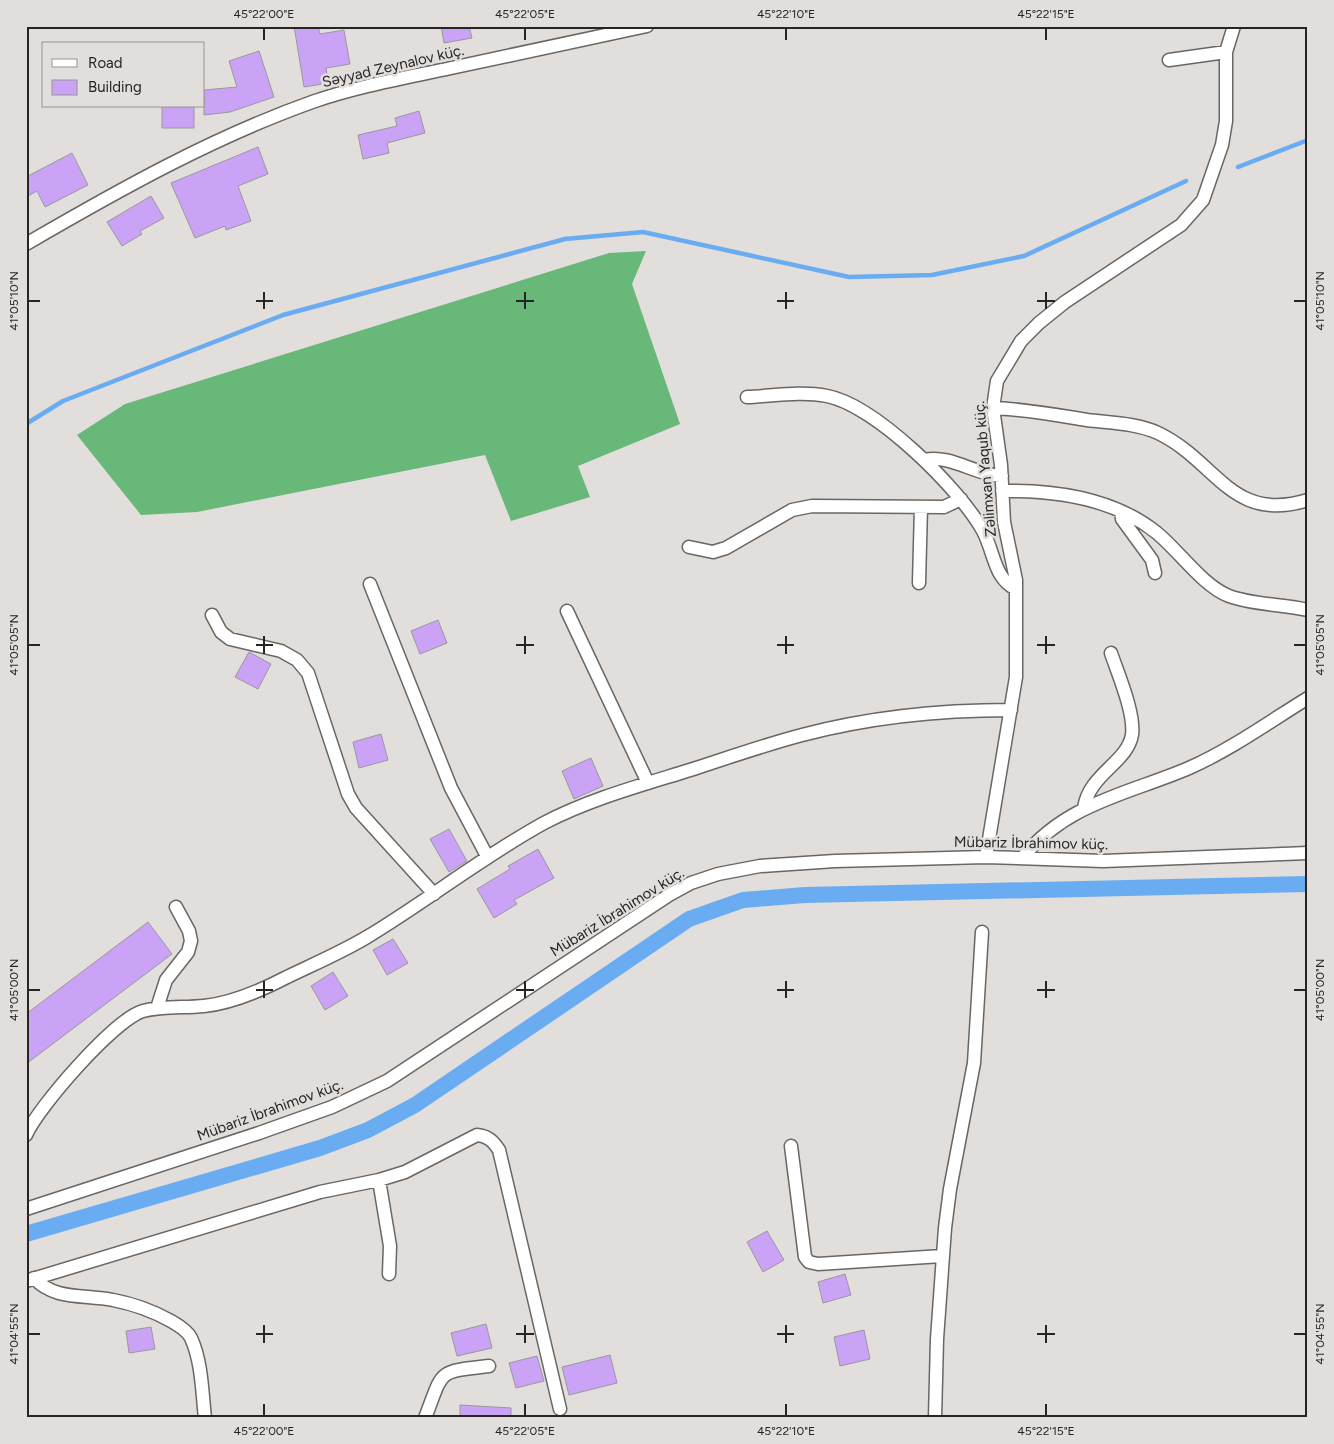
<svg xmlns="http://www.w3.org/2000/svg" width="1334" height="1444" viewBox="0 0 1334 1444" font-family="Figtree,sans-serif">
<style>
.forest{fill:#68b879}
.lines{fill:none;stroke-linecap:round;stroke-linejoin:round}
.stream{stroke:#6aacf2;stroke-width:4.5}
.canal{stroke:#6aacf2;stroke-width:16}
.building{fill:#caa3f7;stroke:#9a989c}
.street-casing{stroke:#696663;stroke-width:15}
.street{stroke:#fff;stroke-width:12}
.ticks{fill:none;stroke:#272524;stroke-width:2}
.labels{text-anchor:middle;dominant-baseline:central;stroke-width:5;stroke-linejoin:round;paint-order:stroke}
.street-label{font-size:15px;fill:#272524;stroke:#e1dedb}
.neatline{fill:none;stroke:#272524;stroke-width:2}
.ticks-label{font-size:12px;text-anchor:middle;fill:#272524}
</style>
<rect width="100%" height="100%" fill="#e1dedb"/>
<path class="forest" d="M 646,251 L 632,284 L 680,424 L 578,466 L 590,497 L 511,521 L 485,455 L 197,512 L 141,515 L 77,435 L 125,404 L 609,253 Z"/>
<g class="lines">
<path class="stream" d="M 1238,167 L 1308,140
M 26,424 L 63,401 L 283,315 L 565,239 L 643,232 L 849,277 L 932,275 L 1024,256 L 1186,181"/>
<path class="canal" d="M 26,1234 L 320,1148 L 368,1130 L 415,1105 L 689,919 L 743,900 L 805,895 L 1308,884"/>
</g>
<path class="building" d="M 294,26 L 318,26 L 320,34 L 344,30 L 350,64 L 326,68 L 329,83 L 304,87 Z
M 441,26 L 469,26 L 472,38 L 444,43 Z
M 259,51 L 274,97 L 230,112 L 204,115 L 204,90 L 237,87 L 229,61 Z
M 162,106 L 194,106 L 194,128 L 162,128 Z
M 419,111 L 425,133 L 387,143 L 389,153 L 363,159 L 358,135 L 397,126 L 395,118 Z
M 258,147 L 268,174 L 238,186 L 251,221 L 226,230 L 225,226 L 195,238 L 171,183 Z
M 72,153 L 88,185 L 45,207 L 37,191 L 26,197 L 26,177 Z
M 151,196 L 164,218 L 140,231 L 142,234 L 122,246 L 107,222 Z
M 438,620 L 447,643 L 420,654 L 411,631 Z
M 249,652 L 271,664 L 258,689 L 235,677 Z
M 381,734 L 388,760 L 359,768 L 353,742 Z
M 591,758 L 603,786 L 574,799 L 562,771 Z
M 449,829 L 467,861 L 449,872 L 430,839 Z
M 538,849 L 554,878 L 514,900 L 517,904 L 494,918 L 477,889 L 510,869 L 508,866 Z
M 148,922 L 172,954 L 26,1064 L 26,1014 Z
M 393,939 L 408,963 L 387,975 L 373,950 Z
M 333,972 L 348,996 L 325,1010 L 311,986 Z
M 767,1231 L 784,1260 L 763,1272 L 747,1242 Z
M 845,1274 L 851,1295 L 823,1303 L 818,1282 Z
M 486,1324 L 492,1348 L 457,1356 L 451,1333 Z
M 151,1327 L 155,1349 L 129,1353 L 126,1331 Z
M 864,1330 L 870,1359 L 840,1366 L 834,1337 Z
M 610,1355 L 617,1383 L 569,1395 L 562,1367 Z
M 537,1356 L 544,1381 L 516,1388 L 509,1363 Z
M 460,1405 L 511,1408 L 511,1418 L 460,1418 Z"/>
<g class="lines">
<defs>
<path id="street" d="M 1169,60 L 1226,52
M 26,244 C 119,190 213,137 315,101 C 359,86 405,78 451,68 C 516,54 581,40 647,26
M 747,397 C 773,396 801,391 827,396 C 875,405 960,489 983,531 C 994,551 994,579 1016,589
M 993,408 C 1025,409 1056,415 1087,420 C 1110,423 1136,423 1158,433 C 1217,461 1231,524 1308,500
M 924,460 C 952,454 974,475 1002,476
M 1002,491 C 1055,490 1114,498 1157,533 C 1179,551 1203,586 1229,596 C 1253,605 1282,604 1308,610
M 1121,512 L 1122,519 L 1152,560 L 1155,573
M 689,547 L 713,552 L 726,548 L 792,510 L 812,506 L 944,507 L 961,499
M 919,583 L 921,507
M 370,584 L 451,788 L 487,856
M 567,611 L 648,783
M 212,615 L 221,632 L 230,639 L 281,651 L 297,660 L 308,673 L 348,794 L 356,808 L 434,894
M 1084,808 C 1089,774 1127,763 1132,735 C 1135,713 1118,674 1111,653
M 986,857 L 1016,677 L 1016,580 L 1004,522 L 1001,465 L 993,408 L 997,381 L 1021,341 L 1039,323 L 1065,302 L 1181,225 L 1203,200 L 1222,145 L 1226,121 L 1226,52 L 1234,26
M 1023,857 C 1067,803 1128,794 1189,768 C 1230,750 1269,722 1308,698
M 157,1008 L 166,980 L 188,952 L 191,941 L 189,931 L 176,907
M 26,1135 C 38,1107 115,1019 143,1011 C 163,1006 183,1008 204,1006 C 233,1003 262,990 287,977 C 314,964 342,952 367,937 C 427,901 482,857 544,823 C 590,799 642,785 690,770 C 727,758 764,745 802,735 C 870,717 940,710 1011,710
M 791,1146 L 805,1257 L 809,1262 L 818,1264 L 942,1256
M 379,1180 L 390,1246 L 389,1274
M 26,1209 L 259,1133 L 332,1107 L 387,1081 L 669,895 L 691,883 L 718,874 L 760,866 L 835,861 L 986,857 L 1103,861 L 1308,853
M 34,1278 C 55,1301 85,1294 113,1300 C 134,1304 153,1311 171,1321 C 178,1325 188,1331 191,1338 C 202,1362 202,1392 205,1418
M 26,1281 L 320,1192 L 379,1180 L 405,1172 L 477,1135 C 488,1136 493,1141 499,1150 L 560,1409
M 425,1418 C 444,1369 436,1372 489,1366
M 935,1418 L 937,1339 L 945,1228 L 950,1189 L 974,1063 L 982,932"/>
</defs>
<use href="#street" class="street-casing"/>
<use href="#street" class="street"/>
</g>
<path class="ticks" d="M 264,28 L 264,40M 525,28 L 525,40M 786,28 L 786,40M 1046,28 L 1046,40M 264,292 L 264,309M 525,292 L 525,309M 786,292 L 786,309M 1046,292 L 1046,309M 28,301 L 40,301M 256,301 L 273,301M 516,301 L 534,301M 777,301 L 794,301M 1037,301 L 1055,301M 1294,301 L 1306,301M 264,636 L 264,654M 525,636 L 525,654M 786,636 L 786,654M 1046,636 L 1046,654M 28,645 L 40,645M 256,645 L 273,645M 516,645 L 534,645M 777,645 L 794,645M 1037,645 L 1055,645M 1294,645 L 1306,645M 264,981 L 264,998M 525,981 L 525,998M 786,981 L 786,998M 1046,981 L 1046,998M 28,990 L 40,990M 256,990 L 273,990M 516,990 L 534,990M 777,990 L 794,990M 1037,990 L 1055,990M 1294,990 L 1306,990M 264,1325 L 264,1343M 525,1325 L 525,1343M 786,1325 L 786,1343M 1046,1325 L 1046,1343M 28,1334 L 40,1334M 256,1334 L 273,1334M 516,1334 L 534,1334M 777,1334 L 794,1334M 1037,1334 L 1055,1334M 1294,1334 L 1306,1334M 264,1404 L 264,1416M 525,1404 L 525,1416M 786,1404 L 786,1416M 1046,1404 L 1046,1416"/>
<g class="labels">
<g class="street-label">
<text transform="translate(393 66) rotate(-13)">Səyyad Zeynalov küç.</text>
<text transform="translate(985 469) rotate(-95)">Zəlimxan Yaqub küç.</text>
<text transform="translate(1031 843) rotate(1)">Mübariz İbrahimov küç.</text>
<text transform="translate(617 912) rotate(-32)">Mübariz İbrahimov küç.</text>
<text transform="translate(270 1110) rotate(-20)">Mübariz İbrahimov küç.</text>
</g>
</g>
<rect width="1334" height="1444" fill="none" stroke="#e1dedb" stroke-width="55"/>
<rect x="42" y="42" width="162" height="65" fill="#e1dedb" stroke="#979492"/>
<rect x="52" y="59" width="25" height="8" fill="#ffffff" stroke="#979492"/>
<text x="88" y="68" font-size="15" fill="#272524">Road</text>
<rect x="52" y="80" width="25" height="15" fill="#caa3f7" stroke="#979492"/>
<text x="88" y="92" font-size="15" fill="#272524">Building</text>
<rect x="28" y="28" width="1278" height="1388" class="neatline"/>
<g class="ticks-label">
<text x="264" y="18">45°22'00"E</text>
<text x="525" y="18">45°22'05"E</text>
<text x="786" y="18">45°22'10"E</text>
<text x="1046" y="18">45°22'15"E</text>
<text transform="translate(14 301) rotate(-90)" y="4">41°05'10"N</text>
<text transform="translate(1320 301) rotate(-90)" y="4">41°05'10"N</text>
<text transform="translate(14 645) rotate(-90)" y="4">41°05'05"N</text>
<text transform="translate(1320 645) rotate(-90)" y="4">41°05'05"N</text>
<text transform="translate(14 990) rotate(-90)" y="4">41°05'00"N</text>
<text transform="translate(1320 990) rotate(-90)" y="4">41°05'00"N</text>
<text transform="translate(14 1334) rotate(-90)" y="4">41°04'55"N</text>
<text transform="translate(1320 1334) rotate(-90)" y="4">41°04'55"N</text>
<text x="264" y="1435">45°22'00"E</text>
<text x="525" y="1435">45°22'05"E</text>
<text x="786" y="1435">45°22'10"E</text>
<text x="1046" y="1435">45°22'15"E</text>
</g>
</svg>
